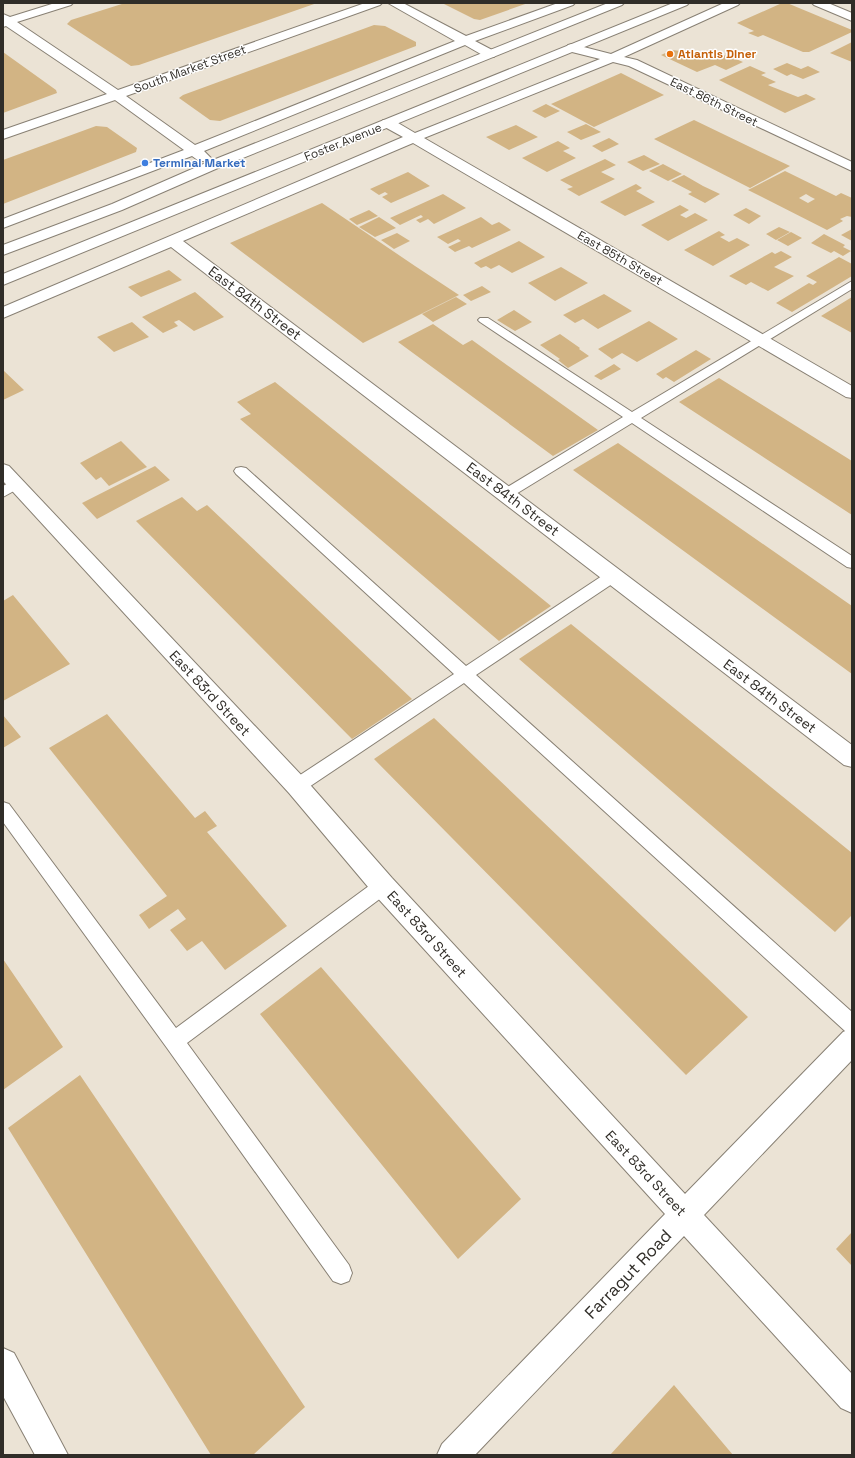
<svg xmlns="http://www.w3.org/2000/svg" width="855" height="1458" viewBox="0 0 855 1458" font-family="'Space Grotesk',sans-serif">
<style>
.building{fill:#d2b484;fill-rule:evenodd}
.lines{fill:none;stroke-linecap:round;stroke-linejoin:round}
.lane-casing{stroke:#888074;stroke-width:2}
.street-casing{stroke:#888074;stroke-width:2}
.secondary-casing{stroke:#888074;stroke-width:2}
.lane{fill:#fff;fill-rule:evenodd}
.street{fill:#fff;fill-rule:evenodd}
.secondary{fill:#fff;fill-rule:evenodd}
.food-dot{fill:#e8710a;stroke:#fff;stroke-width:1.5}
.shop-dot{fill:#3f7fe0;stroke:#fff;stroke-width:1.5}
.labels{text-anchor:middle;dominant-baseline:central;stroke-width:3;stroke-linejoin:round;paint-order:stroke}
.far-food-label{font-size:12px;font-weight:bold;fill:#c56008;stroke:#fff;text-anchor:start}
.far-street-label{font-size:12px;fill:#302d28;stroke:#fff}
.far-shop-label{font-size:12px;font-weight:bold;fill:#366cbe;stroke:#fff;text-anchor:start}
.street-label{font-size:14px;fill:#302d28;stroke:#fff}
.near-street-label{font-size:17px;fill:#302d28;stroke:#fff}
</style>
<rect width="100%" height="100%" fill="#ebe3d5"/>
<path class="building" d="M 125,3 L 317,3 L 139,65 L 131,66 L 67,24 L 71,20 Z
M 442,3 L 528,3 L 480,20 L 474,19 Z
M 782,3 L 787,3 L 852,30 L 852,32 L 809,52 L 803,52 L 763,35 L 758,37 L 748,33 L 754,31 L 737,23 Z
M 374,25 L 385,26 L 416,42 L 416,46 L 220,121 L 210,120 L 179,98 L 183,95 Z
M 852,42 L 852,62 L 830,53 Z
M 672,50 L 729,56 L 743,62 L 726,70 L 715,65 L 697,72 L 661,55 Z
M 3,52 L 56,90 L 57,93 L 3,113 Z
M 787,63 L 801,69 L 808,66 L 820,72 L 803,79 L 791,74 L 787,76 L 773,69 Z
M 750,66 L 766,73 L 761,75 L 776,82 L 768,85 L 770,86 L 798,97 L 806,94 L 816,99 L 785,113 L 719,80 Z
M 621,73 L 664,95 L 594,127 L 551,104 Z
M 546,104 L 560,111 L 545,118 L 532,111 Z
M 694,120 L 773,158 L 790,166 L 750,188 L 654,139 Z
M 586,124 L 601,132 L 581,140 L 567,132 Z
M 516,125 L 538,137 L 509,150 L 486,137 Z
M 96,126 L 107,127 L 137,148 L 136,152 L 3,204 L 3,160 Z
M 609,138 L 619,144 L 602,152 L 592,146 Z
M 558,141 L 570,148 L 563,151 L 576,158 L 547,172 L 522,158 Z
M 644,155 L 660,164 L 643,171 L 627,162 Z
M 605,159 L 616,165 L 601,172 L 615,179 L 579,196 L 567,189 L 573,187 L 560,180 Z
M 663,164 L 682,174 L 668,181 L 649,171 Z
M 785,171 L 836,196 L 841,193 L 852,198 L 852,217 L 847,216 L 840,219 L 843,221 L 827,230 L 748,190 ZM 806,194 L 811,197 L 815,199 L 808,203 L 799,198 Z
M 408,172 L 430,186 L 391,203 L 382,197 L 388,194 L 385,192 L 379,195 L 370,189 Z
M 684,175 L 703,186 L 720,194 L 705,203 L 688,194 L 692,192 L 671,181 Z
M 636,184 L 642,188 L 636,191 L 655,202 L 625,216 L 600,202 Z
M 443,194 L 466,208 L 434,224 L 428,219 L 420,223 L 416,220 L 423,217 L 421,215 L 400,225 L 390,218 Z
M 322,203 L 415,266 L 459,295 L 363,343 L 230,243 Z
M 680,205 L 689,210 L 680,215 L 686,218 L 695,213 L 708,220 L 668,241 L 641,225 Z
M 746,208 L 761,216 L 749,224 L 733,215 Z
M 369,210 L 378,216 L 357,225 L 349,219 Z
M 379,217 L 396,228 L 375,237 L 359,227 Z
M 481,217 L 492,225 L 499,222 L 511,230 L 472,248 L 469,246 L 455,252 L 448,247 L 461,241 L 458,239 L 448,244 L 437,237 Z
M 779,227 L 790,232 L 776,240 L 766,234 Z
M 852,229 L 852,241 L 841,235 Z
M 719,231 L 725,235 L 720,237 L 729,242 L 737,238 L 750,245 L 713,266 L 684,250 Z
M 791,232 L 802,238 L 788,246 L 777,240 Z
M 397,233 L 410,241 L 394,249 L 381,240 Z
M 824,234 L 845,245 L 843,247 L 851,251 L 843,256 L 834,251 L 831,253 L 811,243 Z
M 519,241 L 545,257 L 512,273 L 499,265 L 491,269 L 486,266 L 481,268 L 474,263 Z
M 781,251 L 792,257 L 774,267 L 794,276 L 768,291 L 751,282 L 746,285 L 729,276 L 772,252 L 775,254 Z
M 839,257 L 852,264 L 852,276 L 792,312 L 776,303 L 809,283 L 813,285 L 817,282 L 806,276 Z
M 561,267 L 588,283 L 555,301 L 528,283 Z
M 169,270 L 182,280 L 141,297 L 128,287 Z
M 482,286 L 491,292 L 471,301 L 463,295 Z
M 195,292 L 224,317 L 194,331 L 179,320 L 174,322 L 178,326 L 163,333 L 142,317 Z
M 604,294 L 632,311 L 598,329 L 583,319 L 575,323 L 563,315 Z
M 456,297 L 467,304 L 433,322 L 422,314 Z
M 852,297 L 852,333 L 821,316 Z
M 514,310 L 532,322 L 515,331 L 497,320 Z
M 649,321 L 678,339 L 637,362 L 622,353 L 612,359 L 598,349 Z
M 132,322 L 149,337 L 114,352 L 97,337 Z
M 433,324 L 463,345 L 472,340 L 598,430 L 553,456 L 398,342 Z
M 560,334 L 580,348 L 579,349 L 589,356 L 568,368 L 558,360 L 560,359 L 540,345 Z
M 696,350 L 711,359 L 674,382 L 666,377 L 663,379 L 656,374 Z
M 614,364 L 621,369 L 601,380 L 594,376 Z
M 3,370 L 24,390 L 3,400 Z
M 719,378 L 852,461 L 852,515 L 679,402 Z
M 275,382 L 487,554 L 551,606 L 499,641 L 240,419 L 251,414 L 237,402 Z
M 121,441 L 147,467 L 109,486 L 101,477 L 96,480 L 80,463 Z
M 618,443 L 852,606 L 852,674 L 573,470 Z
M 155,466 L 170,480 L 97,519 L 82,503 Z
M 182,497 L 197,511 L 207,505 L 412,699 L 352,739 L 136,521 Z
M 13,595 L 70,664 L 3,701 L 3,601 Z
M 571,624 L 852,853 L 852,915 L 835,932 L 519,659 Z
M 107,714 L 195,818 L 205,811 L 217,826 L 207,832 L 287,926 L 225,970 L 202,941 L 187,951 L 170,930 L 186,919 L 178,909 L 149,929 L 139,915 L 167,896 L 49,748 Z
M 3,715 L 21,737 L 3,748 Z
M 434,718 L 748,1017 L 686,1075 L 374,759 Z
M 3,959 L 63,1047 L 3,1090 Z
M 321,967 L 521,1199 L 458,1259 L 260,1014 Z
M 80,1075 L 305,1407 L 253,1455 L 211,1455 L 8,1128 Z
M 852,1232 L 852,1266 L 836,1249 Z
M 674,1385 L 733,1455 L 610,1455 Z"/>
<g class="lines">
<defs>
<path id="lane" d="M 852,281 L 852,289 L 641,418 L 852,556 L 852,568 L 847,567 L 632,423 L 511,497 L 501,497 L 499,494 L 501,491 L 623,417 L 480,322 L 478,320 L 480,318 L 488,318 L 632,412 Z
M 241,467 L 246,468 L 466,666 L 608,572 L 613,571 L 618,572 L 620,576 L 618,580 L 476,675 L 852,1012 L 852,1034 L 845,1031 L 464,683 L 303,791 L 297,793 L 291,791 L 289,786 L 291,781 L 454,674 L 236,474 L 234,471 L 236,468 Z
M 16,479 L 21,481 L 23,484 L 21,487 L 3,497 L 3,486 Z
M 3,802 L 9,804 L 176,1028 L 377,880 L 383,878 L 389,880 L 392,886 L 389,892 L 187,1043 L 349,1265 L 352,1273 L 349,1281 L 341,1284 L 333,1281 L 167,1048 L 3,822 Z"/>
<path id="street" d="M 55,3 L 73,3 L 71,5 L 17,22 L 118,90 L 365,3 L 382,3 L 380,5 L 126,96 L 195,145 L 455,41 L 388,3 L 403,3 L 466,36 L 558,3 L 575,3 L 573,5 L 475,41 L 494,51 L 496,54 L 494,57 L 486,57 L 465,45 L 204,151 L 211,158 L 209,161 L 199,161 L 192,156 L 3,228 L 3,219 L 184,150 L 115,100 L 3,139 L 3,130 L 107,94 L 6,26 L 3,27 L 3,14 L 10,17 Z
M 724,3 L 740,3 L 738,5 L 624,57 L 637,60 L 852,162 L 852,171 L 629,66 L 613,62 L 424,138 L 852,386 L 852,398 L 846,397 L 413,143 L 183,241 L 852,745 L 852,767 L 844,765 L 171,247 L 3,318 L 3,307 L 403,137 L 383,126 L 381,123 L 383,120 L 393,120 L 415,133 L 600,59 L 568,51 L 566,48 L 568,45 L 572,44 L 611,54 Z
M 812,3 L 828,3 L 852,13 L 852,21 L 814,5 Z
M 3,464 L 9,466 L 305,779 L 392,878 L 685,1194 L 843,1032 L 852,1028 L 852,1060 L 704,1215 L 852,1374 L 852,1413 L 841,1408 L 684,1236 L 475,1455 L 437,1455 L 442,1444 L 665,1214 L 374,894 L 289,793 L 3,481 Z
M 3,1348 L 14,1353 L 68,1455 L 35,1455 L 3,1396 Z"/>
<path id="secondary" d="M 608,3 L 624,3 L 622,5 L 218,168 L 122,210 L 3,255 L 3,245 L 112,204 L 208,162 Z
M 673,3 L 689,3 L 687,5 L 3,285 L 3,274 Z"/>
</defs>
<use href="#lane" class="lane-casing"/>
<use href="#street" class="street-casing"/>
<use href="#secondary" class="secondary-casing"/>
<use href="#lane" class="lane"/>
<use href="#street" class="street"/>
<use href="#secondary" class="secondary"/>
</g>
<circle class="food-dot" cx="670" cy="54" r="4"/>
<circle class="shop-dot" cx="145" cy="163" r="4"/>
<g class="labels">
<g class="far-food-label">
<text x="678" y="54">Atlantis Diner</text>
</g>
<g class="far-street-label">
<text transform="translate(190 69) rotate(-20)">South Market Street</text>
<text transform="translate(714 102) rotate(26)">East 86th Street</text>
<text transform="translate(343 142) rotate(-22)">Foster Avenue</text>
<text transform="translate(620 258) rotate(30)">East 85th Street</text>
</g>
<g class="far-shop-label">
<text x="153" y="163">Terminal Market</text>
</g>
<g class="street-label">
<text transform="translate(255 303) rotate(37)">East 84th Street</text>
<text transform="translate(513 499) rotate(37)">East 84th Street</text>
<text transform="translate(210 693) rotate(47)">East 83rd Street</text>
<text transform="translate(770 696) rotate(37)">East 84th Street</text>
<text transform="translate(427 934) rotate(48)">East 83rd Street</text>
<text transform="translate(646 1173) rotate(47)">East 83rd Street</text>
</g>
<g class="near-street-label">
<text transform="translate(628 1274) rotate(-46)">Farragut Road</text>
</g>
</g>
<rect width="855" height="1458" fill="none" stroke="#302d28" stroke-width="8"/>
</svg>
